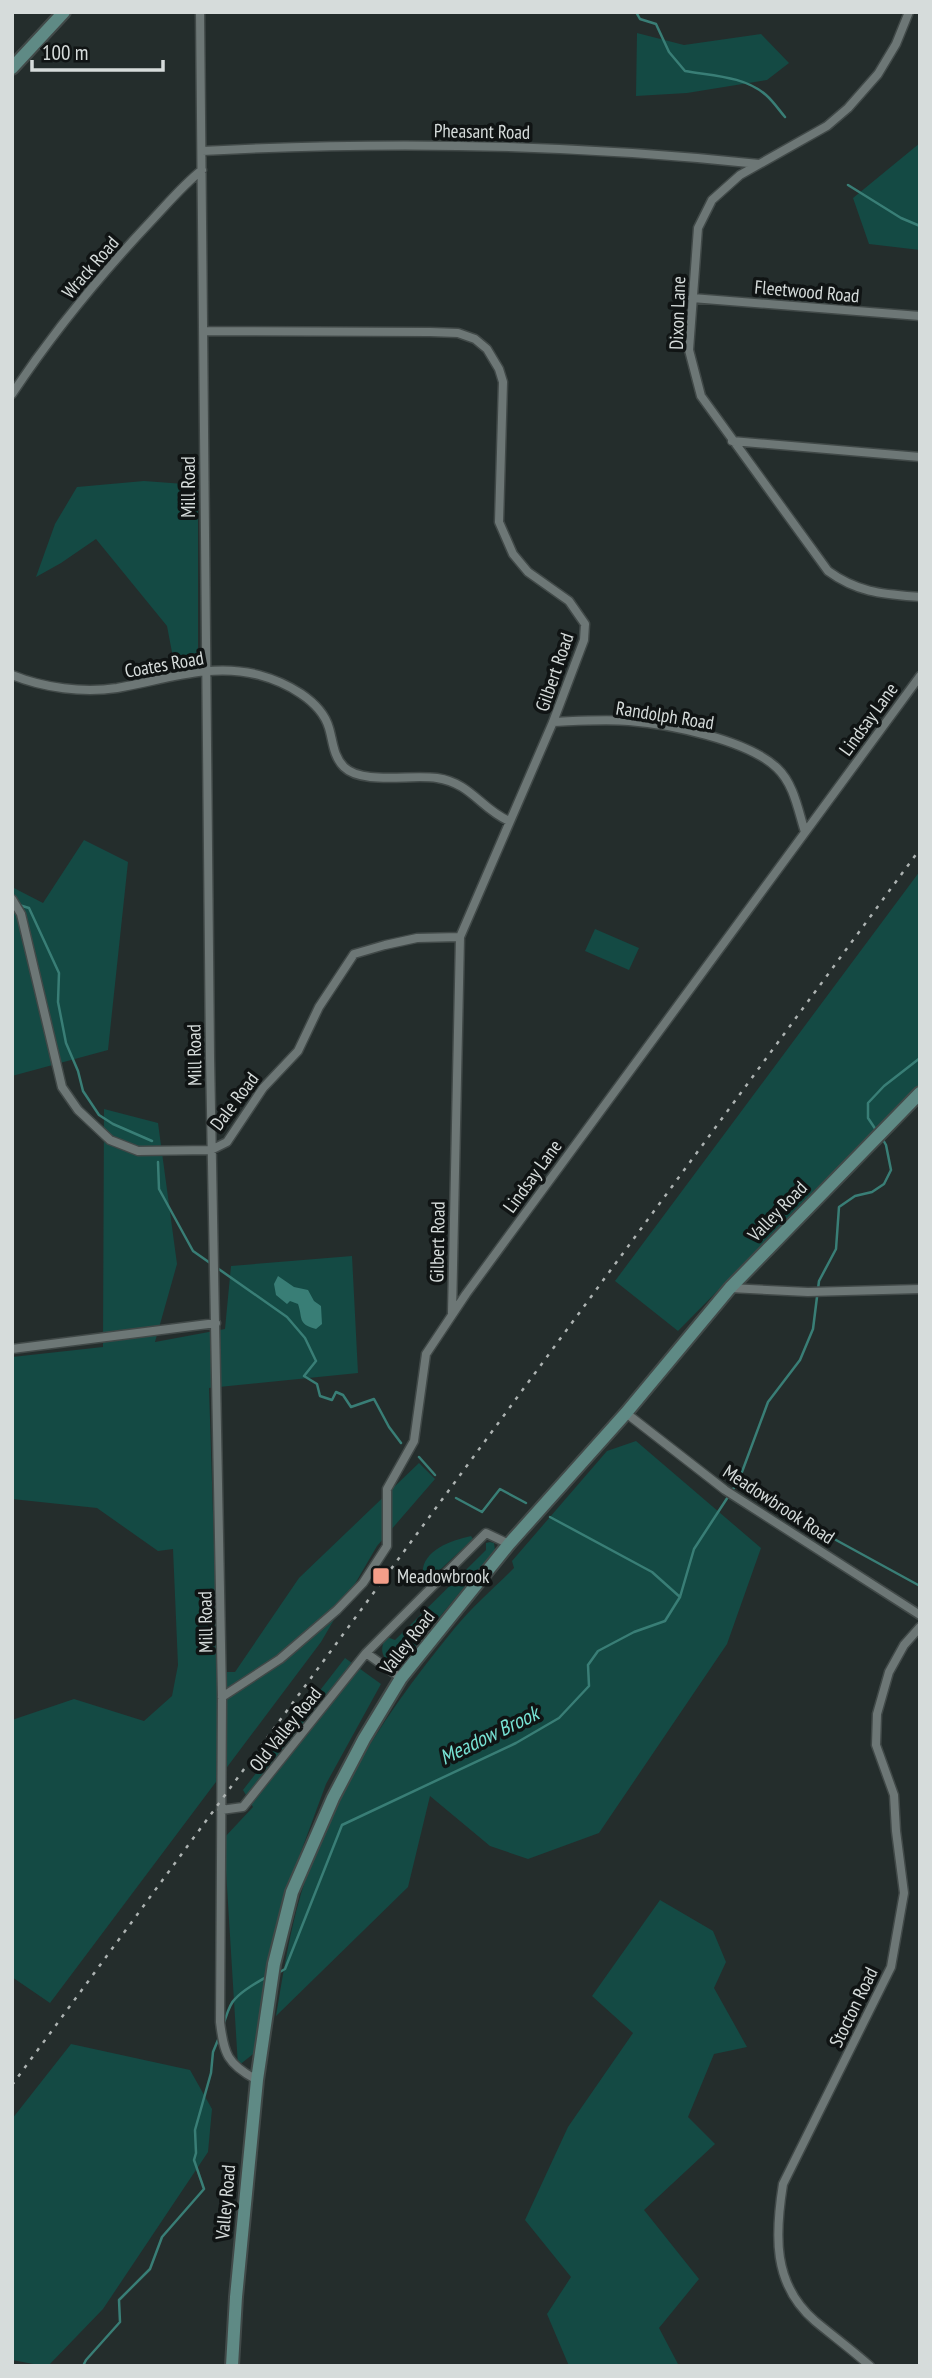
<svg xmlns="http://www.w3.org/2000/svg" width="932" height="2378" viewBox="0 0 932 2378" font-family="'PT Sans Narrow',sans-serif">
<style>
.green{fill:#144a44}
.water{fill:#397e76}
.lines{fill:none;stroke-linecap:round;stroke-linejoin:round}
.stream{stroke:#397e76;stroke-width:2.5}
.street-casing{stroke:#414948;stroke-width:11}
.secondary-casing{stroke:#414948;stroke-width:16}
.street{stroke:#6d7776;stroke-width:8}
.secondary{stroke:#5f8a85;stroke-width:12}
.rail{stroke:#adb3b2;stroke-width:2.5;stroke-dasharray:3.5 7;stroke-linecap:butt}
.poi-dot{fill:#f49e89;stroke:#101414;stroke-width:2.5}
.labels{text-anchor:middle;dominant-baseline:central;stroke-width:7;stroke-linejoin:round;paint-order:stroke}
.street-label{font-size:19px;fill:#d6dcdb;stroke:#101414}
.poi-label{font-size:19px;fill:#d6dcdb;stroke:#101414;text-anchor:start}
.water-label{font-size:21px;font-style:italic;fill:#77e2d4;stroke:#101414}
</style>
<rect width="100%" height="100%" fill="#242d2c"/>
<path class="green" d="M 637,33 L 684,45 L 761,34 L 789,63 L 767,80 L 687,93 L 636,96 Z
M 920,143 L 920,250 L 869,244 L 853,198 Z
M 144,481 L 198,485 L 198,666 L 175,668 L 167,626 L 96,539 L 61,563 L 36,577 L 55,524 L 77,487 Z
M 84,840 L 128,862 L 108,1050 L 12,1076 L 12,887 L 43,903 Z
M 920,871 L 920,1085 L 678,1331 L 615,1281 Z
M 595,929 L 639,948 L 629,970 L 585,951 Z
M 104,1109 L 158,1123 L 177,1264 L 155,1342 L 225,1329 L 231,1266 L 352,1256 L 358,1373 L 209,1388 L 218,1672 L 235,1672 L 299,1578 L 419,1463 L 435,1479 L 377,1546 L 321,1642 L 50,2003 L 12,1977 L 12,1720 L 74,1699 L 144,1721 L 172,1696 L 178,1665 L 173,1549 L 158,1551 L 97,1508 L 12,1499 L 12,1357 L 103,1347 Z
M 636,1441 L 761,1548 L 727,1644 L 599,1833 L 528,1859 L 490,1846 L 430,1796 L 408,1887 L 276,2016 C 284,1969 291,1921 307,1875 C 337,1785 394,1702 454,1629 C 472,1607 494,1588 514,1568 L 512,1561 L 607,1451 Z
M 471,1536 L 473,1539 L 427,1582 L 424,1581 C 416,1553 448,1541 471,1536 Z
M 490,1542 L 494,1543 L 495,1550 L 404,1660 C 387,1669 375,1652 387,1637 L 395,1640 L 486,1550 L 486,1543 Z
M 345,1658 L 381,1684 L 326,1784 L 285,1895 L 257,2051 L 238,2066 L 224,1838 L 253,1807 L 243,1790 Z
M 660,1900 L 713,1931 L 726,1962 L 714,1988 L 747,2047 L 714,2054 L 688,2117 L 715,2144 L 644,2210 L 699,2279 L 659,2328 L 679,2366 L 569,2366 L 547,2314 L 571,2277 L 525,2220 L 568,2127 L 633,2033 L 592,1996 Z
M 71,2044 L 190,2070 L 212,2109 L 208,2152 L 103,2309 L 48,2366 L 44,2366 L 12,2360 L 12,2119 Z"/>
<path class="water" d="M 278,1276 L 294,1287 L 308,1290 L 314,1301 L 321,1306 L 322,1324 L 316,1329 C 297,1324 303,1318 298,1304 L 290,1301 L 287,1304 L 276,1295 L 274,1284 Z"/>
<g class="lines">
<path class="stream" d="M 636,12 L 640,19 L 656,24 L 669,52 L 685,71 C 713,76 744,76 766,95 C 773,101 779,110 785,117
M 848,185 L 901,218 L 920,226
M 19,905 L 29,908 L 59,973 L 58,1002 L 66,1043 L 78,1071 L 83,1091 L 99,1115 L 113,1124 L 152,1141
M 876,1130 L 868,1118 L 868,1103 L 884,1086 L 920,1058
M 158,1162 L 159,1189 L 193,1251 L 287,1317 L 305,1338 L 316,1361 L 304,1376 L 317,1384 L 320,1396 L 332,1400 L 336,1392 L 343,1395 L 351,1407 L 374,1399 L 389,1427 L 401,1443
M 419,1457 L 435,1475
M 739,1480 L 825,1534 L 920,1586
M 456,1498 L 482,1512 L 500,1489 L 526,1503
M 550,1517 L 652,1572 L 680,1597
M 278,1973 L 285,1969 L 342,1825 L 516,1743 L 559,1718 L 589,1686 L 588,1665 L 598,1651 L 634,1632 L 665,1621 L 680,1597 L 694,1549 L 739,1480 L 768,1402 L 800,1360 L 813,1329 L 819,1281 L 836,1249 L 839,1207 L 855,1196 L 872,1192 L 884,1184 L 891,1170 L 886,1145 L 882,1138
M 223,2025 C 226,2018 229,2004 235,1999 C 242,1991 260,1980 269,1976
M 83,2366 L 86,2360 L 120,2322 L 119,2300 L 150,2269 L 162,2237 L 204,2189 L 194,2160 L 196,2153 L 195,2130 L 211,2073 L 213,2052 L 220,2035"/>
<defs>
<path id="street" d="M 200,12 L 210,1057 L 222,1697 L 220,2022 C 224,2054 227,2064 257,2080
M 909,12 L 896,44 L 878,74 L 848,108 L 827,126 L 740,175 L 712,200 L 698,228 L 689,350 L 701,396 L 828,571 C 858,593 884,594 920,597
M 202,151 C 388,141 574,144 759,164
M 692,298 L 920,316
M 203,331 L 430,332 L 458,333 L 475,339 L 487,349 L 499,369 L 503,382 L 499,522 L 513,554 L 528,572 L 569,601 L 585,624 L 584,640 L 553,722 L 460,937 L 452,1313
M 12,394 C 54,331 101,274 153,219 C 169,202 184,184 202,170
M 732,441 L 920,457
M 12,675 C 44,688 83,693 117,688 C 164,680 211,662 259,675 C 285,682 321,700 329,728 C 333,741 333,756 344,767 C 362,785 412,774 437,778 C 471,783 481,809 509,821
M 553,722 C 578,721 604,719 629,721 C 669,724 748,740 777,768 C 794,784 798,810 805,832
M 12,899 L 21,914 L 62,1087 L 78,1110 L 110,1140 L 138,1151 L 211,1150 L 227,1142 L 263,1088 L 298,1051 L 319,1007 L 354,954 L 385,945 L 417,938 L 460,937
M 730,1288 L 808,1292 L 920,1289
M 12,1349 L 216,1323
M 626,1413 L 725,1490 L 920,1615
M 366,1653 L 401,1678
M 222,1697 L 280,1659 L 337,1610 L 363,1583 L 387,1546 L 387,1489 L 414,1441 L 426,1354 L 466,1294 L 920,676
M 221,1810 L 243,1807 L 366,1653 L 486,1533 L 509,1544
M 870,2366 C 852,2350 833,2336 815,2321 C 772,2284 775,2234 783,2184 L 891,1967 L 904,1893 L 896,1831 L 894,1795 L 876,1745 L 877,1714 L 889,1672 L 904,1645 L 920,1627"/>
<path id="secondary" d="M 12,68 L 64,12
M 232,2366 L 236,2297 L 257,2080 L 274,1964 L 292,1892 L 333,1798 L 364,1739 L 401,1678 L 509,1544 L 626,1413 L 730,1288 L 920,1093"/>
</defs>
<use href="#street" class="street-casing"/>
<use href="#secondary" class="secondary-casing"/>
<use href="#street" class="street"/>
<use href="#secondary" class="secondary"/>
<path class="rail" d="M 12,2085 L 920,849"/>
</g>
<rect class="poi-dot" x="372" y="1567" width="18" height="18" rx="3.5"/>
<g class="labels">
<g class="street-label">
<text transform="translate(482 131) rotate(1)">Pheasant Road</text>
<text transform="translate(90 267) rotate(-49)">Wrack Road</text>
<text transform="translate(807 291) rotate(5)">Fleetwood Road</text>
<text transform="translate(677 313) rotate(-88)">Dixon Lane</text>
<text transform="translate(188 487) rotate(-90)">Mill Road</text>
<text transform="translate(164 664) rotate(-10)">Coates Road</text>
<text transform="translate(554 672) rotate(-71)">Gilbert Road</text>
<text transform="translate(665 715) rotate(9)">Randolph Road</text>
<text transform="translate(868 719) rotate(-54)">Lindsay Lane</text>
<text transform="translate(194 1055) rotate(-91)">Mill Road</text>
<text transform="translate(234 1101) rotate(-53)">Dale Road</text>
<text transform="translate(532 1176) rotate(-54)">Lindsay Lane</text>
<text transform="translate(777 1211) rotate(-46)">Valley Road</text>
<text transform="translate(437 1242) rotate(-89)">Gilbert Road</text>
<text transform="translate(779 1504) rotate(33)">Meadowbrook Road</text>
<text transform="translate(205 1622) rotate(-91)">Mill Road</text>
<text transform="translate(407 1642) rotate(-52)">Valley Road</text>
<text transform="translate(285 1729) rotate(-51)">Old Valley Road</text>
<text transform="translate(853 2007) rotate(-64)">Stocton Road</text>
<text transform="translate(225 2202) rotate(-85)">Valley Road</text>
</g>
<g class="poi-label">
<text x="397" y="1576">Meadowbrook</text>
</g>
<g class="water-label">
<text transform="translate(489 1735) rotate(-26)">Meadow Brook</text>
</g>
</g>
<rect width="932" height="2378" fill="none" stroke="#d6dcdb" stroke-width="28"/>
<path d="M32 60v10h131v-10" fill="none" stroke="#d6dcdb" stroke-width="3.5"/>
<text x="42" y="60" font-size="21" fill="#d6dcdb" stroke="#101414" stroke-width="5" paint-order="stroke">100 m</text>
</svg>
